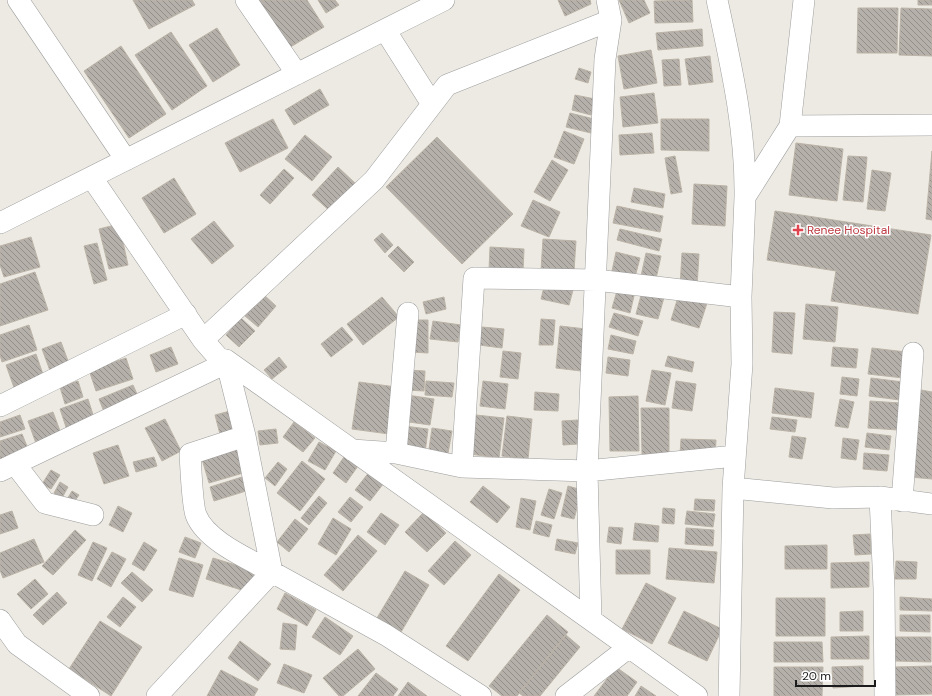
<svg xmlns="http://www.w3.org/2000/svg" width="932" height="696" viewBox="0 0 932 696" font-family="'DM Sans',sans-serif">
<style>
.building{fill:url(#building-back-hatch);stroke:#bcb3a7}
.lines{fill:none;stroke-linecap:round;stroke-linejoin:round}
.street-casing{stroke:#9d9d9d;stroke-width:22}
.street{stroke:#fff;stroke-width:21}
.health-dot{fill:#e0444e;stroke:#fff;stroke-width:1.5}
.labels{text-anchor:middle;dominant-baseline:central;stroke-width:3;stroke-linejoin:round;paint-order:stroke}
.health-label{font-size:12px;fill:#be3a42;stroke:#fff;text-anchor:start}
</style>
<defs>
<pattern id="building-back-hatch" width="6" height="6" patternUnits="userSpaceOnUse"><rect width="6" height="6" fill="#b5b0a9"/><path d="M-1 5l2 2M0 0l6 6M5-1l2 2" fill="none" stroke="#928e89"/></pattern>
</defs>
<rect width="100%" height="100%" fill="#eceae3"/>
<path class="building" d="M 133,0 L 192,0 L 195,5 L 149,29 Z
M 258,0 L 307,0 L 324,27 L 287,49 Z
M 318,0 L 335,0 L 339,5 L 326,13 Z
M 558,0 L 590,0 L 591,4 L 565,16 Z
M 619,0 L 644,0 L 650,13 L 629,23 Z
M 692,0 L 693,22 L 655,23 L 654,1 Z
M 918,0 L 932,0 L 932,5 L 918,5 Z
M 858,8 L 898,8 L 897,53 L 857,53 Z
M 901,8 L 932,9 L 932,56 L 899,55 Z
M 217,28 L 240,65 L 213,82 L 189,45 Z
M 702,29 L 703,46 L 658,50 L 656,33 Z
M 171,32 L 207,86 L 172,110 L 135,55 Z
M 121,46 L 166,114 L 129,138 L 84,71 Z
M 651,50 L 657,83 L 624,89 L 618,56 Z
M 710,56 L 713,82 L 689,85 L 685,59 Z
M 679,59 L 681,85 L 664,86 L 662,60 Z
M 579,68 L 591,72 L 588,83 L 575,79 Z
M 320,89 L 329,105 L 294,125 L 285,110 Z
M 654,93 L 658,123 L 623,127 L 620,97 Z
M 575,95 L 595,99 L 591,115 L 572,110 Z
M 570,113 L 594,119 L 591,133 L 566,127 Z
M 273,119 L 288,148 L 240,172 L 225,143 Z
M 661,119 L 709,119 L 709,151 L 661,150 Z
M 564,131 L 584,139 L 574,164 L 554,157 Z
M 652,133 L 654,153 L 620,155 L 619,135 Z
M 305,135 L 332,157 L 312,181 L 285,159 Z
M 437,137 L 513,214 L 462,264 L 386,187 Z
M 796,143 L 843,149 L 837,201 L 789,195 Z
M 932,151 L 932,220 L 926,219 Z
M 675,156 L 682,192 L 671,194 L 665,158 Z
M 848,156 L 867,157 L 863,202 L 843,200 Z
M 552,160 L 568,170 L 550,201 L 534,192 Z
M 338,167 L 356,184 L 331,212 L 312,195 Z
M 284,169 L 294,178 L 270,204 L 260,195 Z
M 872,170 L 891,173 L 885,211 L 867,209 Z
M 174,178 L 196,214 L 164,233 L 142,198 Z
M 694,184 L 727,186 L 725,226 L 692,224 Z
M 634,188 L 665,194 L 663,208 L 631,202 Z
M 533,200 L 560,212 L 549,237 L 521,226 Z
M 617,206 L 663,216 L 660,232 L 613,223 Z
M 775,211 L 931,235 L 918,314 L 831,301 L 836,271 L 767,260 Z
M 214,221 L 234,246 L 212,264 L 191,239 Z
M 119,224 L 128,265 L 109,269 L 99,229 Z
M 620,229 L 662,239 L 659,251 L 617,240 Z
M 382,233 L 393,245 L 385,253 L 374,240 Z
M 31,237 L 40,267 L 4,277 L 0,265 L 0,246 Z
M 543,239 L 576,241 L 574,271 L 541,270 Z
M 97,243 L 107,280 L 94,284 L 84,246 Z
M 398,246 L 414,262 L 404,272 L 388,256 Z
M 490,247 L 524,249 L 523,272 L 489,270 Z
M 616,252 L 640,258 L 635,277 L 612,271 Z
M 646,253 L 661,256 L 656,279 L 641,276 Z
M 682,253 L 699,254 L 697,287 L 680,286 Z
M 35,272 L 48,310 L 0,326 L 0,284 Z
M 545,283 L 573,290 L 569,305 L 541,299 Z
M 643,288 L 665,294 L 658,319 L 636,314 Z
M 617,291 L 634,296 L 630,313 L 612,308 Z
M 679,294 L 707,303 L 699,328 L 671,320 Z
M 264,295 L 276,306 L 258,327 L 245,316 Z
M 382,297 L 399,317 L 363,345 L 347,324 Z
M 444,297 L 446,309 L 426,314 L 423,302 Z
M 806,304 L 838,307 L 835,342 L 803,339 Z
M 774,312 L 795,313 L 792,354 L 772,352 Z
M 614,313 L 643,321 L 638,336 L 609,327 Z
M 241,318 L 255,331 L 239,347 L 226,335 Z
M 541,319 L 555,320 L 553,345 L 539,345 Z
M 412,320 L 428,320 L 428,353 L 411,352 Z
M 433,321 L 461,325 L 458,342 L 430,339 Z
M 29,325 L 37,350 L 2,362 L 0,355 L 0,335 Z
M 560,326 L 586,329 L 581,371 L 556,368 Z
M 342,327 L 353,340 L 331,357 L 321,344 Z
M 482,327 L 504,329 L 502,348 L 479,345 Z
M 611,335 L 636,341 L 633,354 L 608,349 Z
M 61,342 L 71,369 L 52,376 L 42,349 Z
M 171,347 L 178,364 L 156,372 L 150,355 Z
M 833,347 L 858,349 L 856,368 L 831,366 Z
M 872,348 L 906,352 L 903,378 L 868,374 Z
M 503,351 L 521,353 L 518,379 L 500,377 Z
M 36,354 L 46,383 L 16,393 L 6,365 Z
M 668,356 L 694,362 L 692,372 L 665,366 Z
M 279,357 L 287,367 L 272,379 L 264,370 Z
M 608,357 L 630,360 L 628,376 L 606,373 Z
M 126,358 L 133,379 L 96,391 L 89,370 Z
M 407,370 L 425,371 L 424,391 L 406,390 Z
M 652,370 L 671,373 L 665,405 L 646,401 Z
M 842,377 L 859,379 L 857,396 L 840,394 Z
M 871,378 L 903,382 L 900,400 L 869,396 Z
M 78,381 L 83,397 L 65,404 L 60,387 Z
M 426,381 L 454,383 L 452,397 L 425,395 Z
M 483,381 L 508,384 L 505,409 L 480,406 Z
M 676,381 L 696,384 L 692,411 L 672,408 Z
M 359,382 L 396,387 L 389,434 L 352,429 Z
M 133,385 L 141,403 L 106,417 L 99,399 Z
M 775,388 L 814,393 L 811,418 L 772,413 Z
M 921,390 L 932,392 L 932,479 L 910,477 Z
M 535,392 L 559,394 L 558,411 L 534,410 Z
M 407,395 L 434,399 L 430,425 L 402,421 Z
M 638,396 L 639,451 L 610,451 L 609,397 Z
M 88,399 L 96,424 L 68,433 L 60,409 Z
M 840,399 L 854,402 L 848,428 L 835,426 Z
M 870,401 L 900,403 L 898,430 L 868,428 Z
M 641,408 L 669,408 L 669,454 L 642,454 Z
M 234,410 L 240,433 L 221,438 L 215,415 Z
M 53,412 L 63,439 L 38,449 L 28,421 Z
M 20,415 L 25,429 L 0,437 L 0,422 Z
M 476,415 L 504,418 L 499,458 L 470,454 Z
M 507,416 L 532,419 L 528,459 L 502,456 Z
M 772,417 L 797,420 L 795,432 L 770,429 Z
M 165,419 L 181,451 L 162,461 L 145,428 Z
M 578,420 L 578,444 L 563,445 L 562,421 Z
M 294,422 L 315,438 L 303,452 L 283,437 Z
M 404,426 L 428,429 L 425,453 L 401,451 Z
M 432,428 L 452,431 L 447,459 L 428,456 Z
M 276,429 L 278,443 L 260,445 L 258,431 Z
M 867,433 L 891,436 L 889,450 L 865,447 Z
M 22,434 L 29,451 L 0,461 L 0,441 Z
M 792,436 L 806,438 L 802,459 L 789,457 Z
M 843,438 L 859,440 L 856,460 L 841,458 Z
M 681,439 L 716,440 L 715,455 L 680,454 Z
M 319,442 L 336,451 L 325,470 L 308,461 Z
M 118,445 L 129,476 L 104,484 L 93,453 Z
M 243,446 L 250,471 L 209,483 L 202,459 Z
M 864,453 L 889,455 L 887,471 L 863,469 Z
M 154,457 L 157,466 L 136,472 L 133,462 Z
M 344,457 L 358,466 L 346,483 L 333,473 Z
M 302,461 L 325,479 L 300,511 L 277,493 Z
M 278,462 L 287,469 L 275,486 L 265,478 Z
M 51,470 L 60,475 L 51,489 L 42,484 Z
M 370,471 L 384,483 L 370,501 L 355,490 Z
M 242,477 L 246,491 L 214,501 L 210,487 Z
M 60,482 L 68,487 L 62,498 L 54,493 Z
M 483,486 L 510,507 L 497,523 L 470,502 Z
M 568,486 L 582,490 L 574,519 L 561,516 Z
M 549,489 L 562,493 L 554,519 L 541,515 Z
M 72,491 L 79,495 L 72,505 L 66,501 Z
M 319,496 L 327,503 L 309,525 L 301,518 Z
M 350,497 L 363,507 L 351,522 L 338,512 Z
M 521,498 L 536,501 L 530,530 L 516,527 Z
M 695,499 L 715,500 L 714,511 L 694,510 Z
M 118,506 L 132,513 L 123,532 L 109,525 Z
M 663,508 L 675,509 L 674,524 L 662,523 Z
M 12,511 L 18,528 L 0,534 L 0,515 Z
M 687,511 L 715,514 L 713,527 L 685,524 Z
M 424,512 L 446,533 L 427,552 L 405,532 Z
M 381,513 L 399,525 L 385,545 L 367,532 Z
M 333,518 L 351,529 L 336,555 L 318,544 Z
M 295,519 L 308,529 L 289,552 L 277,542 Z
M 536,521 L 552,525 L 549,537 L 533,533 Z
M 635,523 L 659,526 L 658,542 L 633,540 Z
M 609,527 L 623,528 L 621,544 L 607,542 Z
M 686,528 L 714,530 L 713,546 L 685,544 Z
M 75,530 L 86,540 L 53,575 L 42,566 Z
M 870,534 L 871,554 L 855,555 L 853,535 Z
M 358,535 L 377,551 L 343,591 L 324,575 Z
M 185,537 L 201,543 L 195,558 L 179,552 Z
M 34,539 L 44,562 L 3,578 L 0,570 L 0,553 Z
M 557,539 L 578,543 L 575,554 L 555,550 Z
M 455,541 L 471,555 L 444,585 L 428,571 Z
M 93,542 L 107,548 L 92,581 L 78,575 Z
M 144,542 L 157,550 L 144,571 L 132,564 Z
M 827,545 L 827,569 L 785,569 L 785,546 Z
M 669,548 L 717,552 L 714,583 L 666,579 Z
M 616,550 L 650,550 L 650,574 L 616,574 Z
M 112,552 L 126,559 L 111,587 L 97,579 Z
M 179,558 L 203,565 L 193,597 L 169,590 Z
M 213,558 L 255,571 L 248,592 L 206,579 Z
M 896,561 L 917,562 L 916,579 L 895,579 Z
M 869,562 L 869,587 L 831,588 L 831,563 Z
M 405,571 L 429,585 L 401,632 L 377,618 Z
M 132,572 L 153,590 L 142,602 L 121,583 Z
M 499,574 L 520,590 L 468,661 L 446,646 Z
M 35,579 L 48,594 L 31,609 L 17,594 Z
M 646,583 L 676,598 L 652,644 L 622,629 Z
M 57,592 L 67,603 L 43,625 L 33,615 Z
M 285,593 L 316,610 L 307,626 L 277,609 Z
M 123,597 L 136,607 L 120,627 L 107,617 Z
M 900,597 L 932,599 L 932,611 L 900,610 Z
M 776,598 L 825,598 L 825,636 L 776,636 Z
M 684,611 L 722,629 L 707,661 L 668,643 Z
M 863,611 L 863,631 L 840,631 L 840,612 Z
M 547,615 L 568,632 L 517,696 L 502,696 L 489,686 Z
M 900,615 L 930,615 L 930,632 L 900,631 Z
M 325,617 L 353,636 L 340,655 L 312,637 Z
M 100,621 L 142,647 L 111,696 L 69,669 Z
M 283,623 L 297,625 L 295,650 L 280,649 Z
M 566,635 L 580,647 L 540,696 L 523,696 L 519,693 Z
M 869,636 L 869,659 L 831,659 L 831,637 Z
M 895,637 L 931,637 L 931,662 L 895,661 Z
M 240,641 L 271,664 L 258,681 L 228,658 Z
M 774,642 L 822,642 L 823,662 L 774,662 Z
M 358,649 L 375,669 L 343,696 L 339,696 L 323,678 Z
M 284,664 L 312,675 L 304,693 L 277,683 Z
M 863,666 L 863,686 L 833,688 L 832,667 Z
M 932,666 L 932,694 L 894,695 L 894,667 Z
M 616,667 L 637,682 L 627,696 L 594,696 Z
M 774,667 L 823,667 L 822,696 L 774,696 Z
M 221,670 L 258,689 L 254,696 L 207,696 Z
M 376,673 L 398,689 L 393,696 L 358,696 Z
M 408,682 L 427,696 L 398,696 Z
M 641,686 L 656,696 L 635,696 Z"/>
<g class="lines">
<defs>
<path id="street" d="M 18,0 L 126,160
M 246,0 L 297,74
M 607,0 L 611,20 L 605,59 L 587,471 L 591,620 L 697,696
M 717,0 C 731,65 746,130 745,197
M 385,30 L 432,104
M 790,126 L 932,125
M 92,178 L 203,340 L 224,364 L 226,360 L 591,620
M 0,223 L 444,0
M 203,340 L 374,180 L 447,85 L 611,20
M 226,360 L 245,436 L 272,572 L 386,635 L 481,696
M 0,406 L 186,314
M 352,450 L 396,453 L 462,467 L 587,471 L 735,456
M 396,453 L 408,313
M 15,464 L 45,503 L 93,515
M 462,467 L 474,278 L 596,280 L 741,297
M 0,471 L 224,364
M 733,488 L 833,498 L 880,497 L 932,504
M 880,497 L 884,588 L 885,696
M 902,501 L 913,353
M 0,620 L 17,644 L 89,696
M 157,696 L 272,572 C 249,559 206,541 196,515 C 192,504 191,468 190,454 L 245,436
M 566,696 L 628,648
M 729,696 L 733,488 L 742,364 L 741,297 L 745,197 L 790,126 L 804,0"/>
</defs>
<use href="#street" class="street-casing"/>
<use href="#street" class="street"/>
</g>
<path class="health-dot" d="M796 224h4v4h4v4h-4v4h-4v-4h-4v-4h4z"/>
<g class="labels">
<g class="health-label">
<text x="807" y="230">Renee Hospital</text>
</g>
</g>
<path d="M796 680v6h79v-6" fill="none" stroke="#1c1c1c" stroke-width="2"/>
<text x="802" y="680" font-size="12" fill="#1c1c1c" stroke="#ffffff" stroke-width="3" paint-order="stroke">20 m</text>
</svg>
